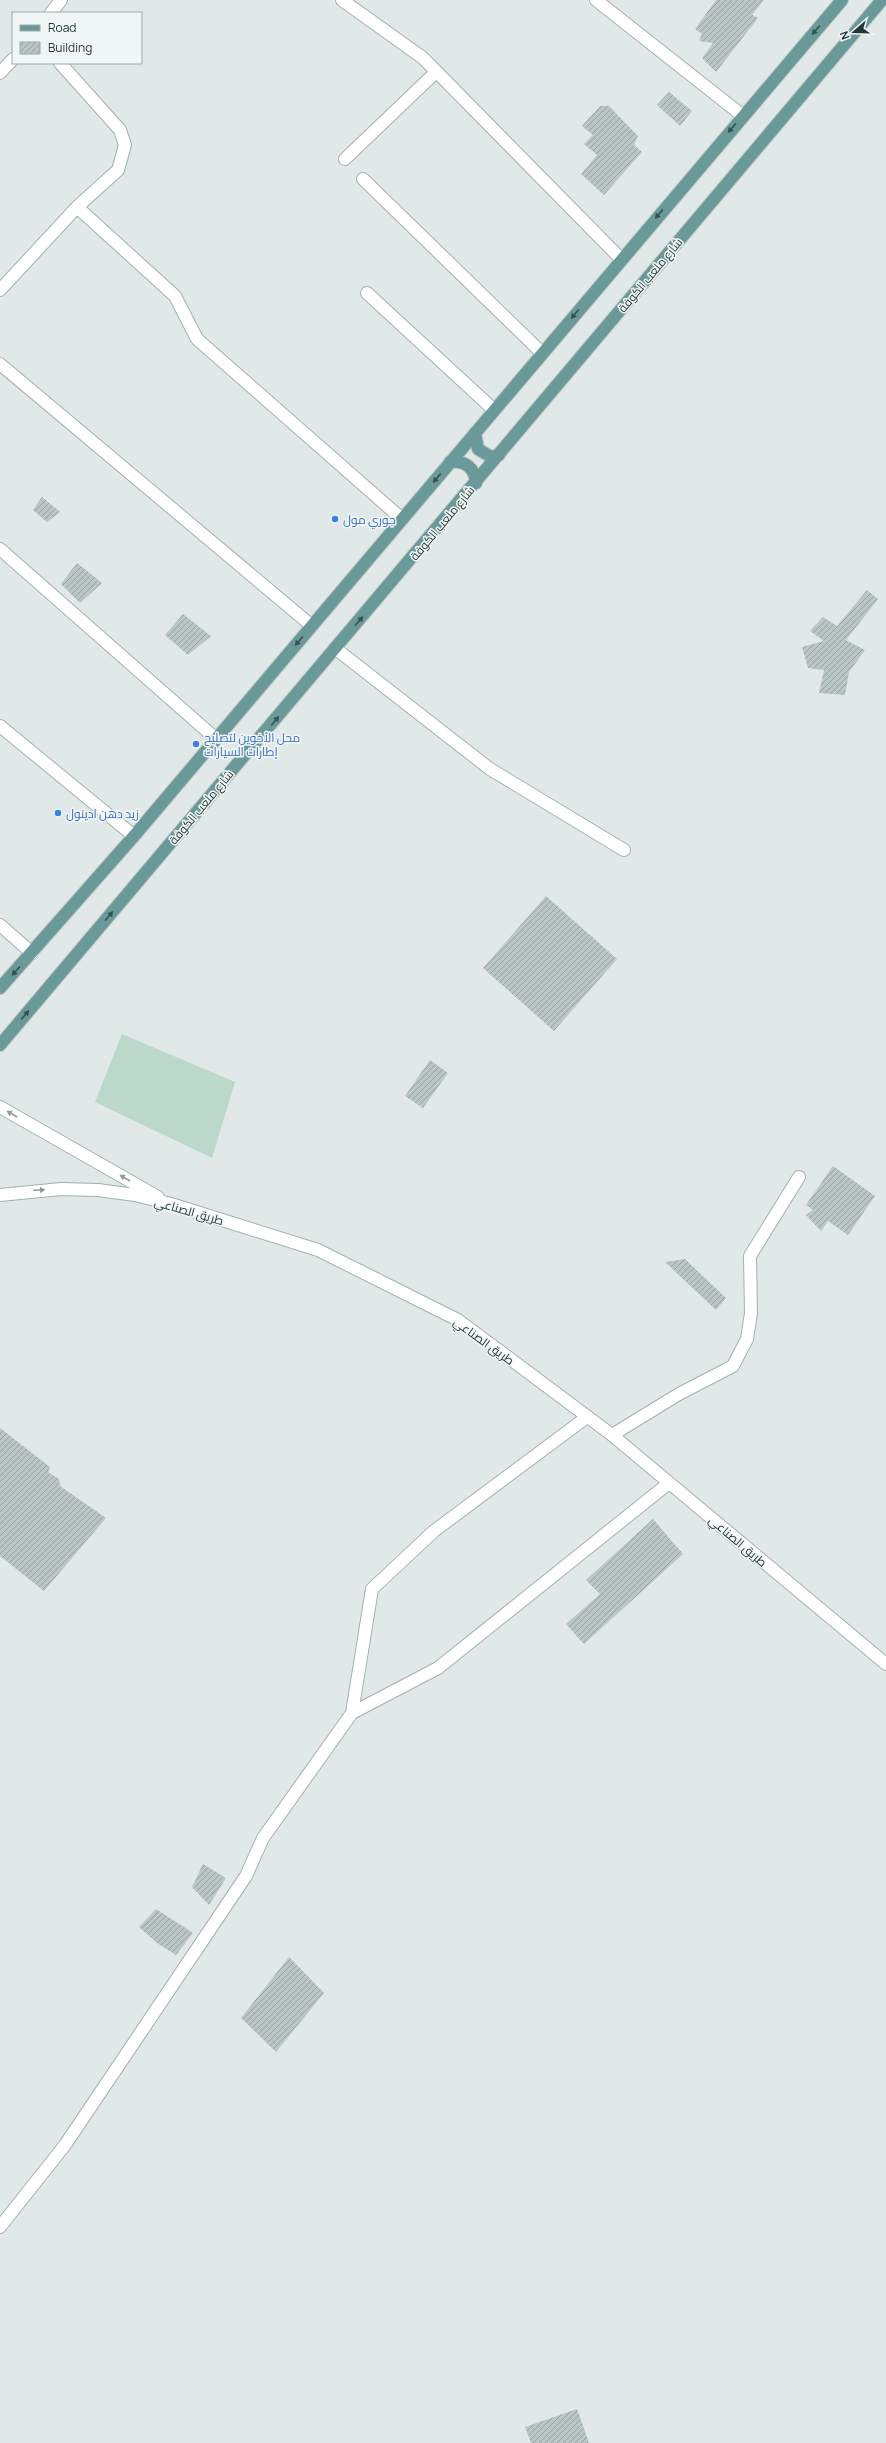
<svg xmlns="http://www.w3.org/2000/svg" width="886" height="2443" viewBox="0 0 886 2443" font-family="Manrope,Cairo,sans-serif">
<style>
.pitch{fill:#bcd8ca}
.building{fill:url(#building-hatch)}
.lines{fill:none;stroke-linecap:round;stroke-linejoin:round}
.minor-casing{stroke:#a4b0af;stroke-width:14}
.major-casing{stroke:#bdc3c3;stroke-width:14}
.minor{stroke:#fff;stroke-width:12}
.major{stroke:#6a9999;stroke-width:12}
.oneway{fill:#355050}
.oneway2{fill:#919b9b}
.shop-dot{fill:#3f7fe0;stroke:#f0f6f5;stroke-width:1.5}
.labels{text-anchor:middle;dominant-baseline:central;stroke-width:3;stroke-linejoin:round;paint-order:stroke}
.street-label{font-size:12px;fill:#233737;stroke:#f0f6f5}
.shop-label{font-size:12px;fill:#366cbe;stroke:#f0f6f5;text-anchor:start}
</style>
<defs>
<pattern id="building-hatch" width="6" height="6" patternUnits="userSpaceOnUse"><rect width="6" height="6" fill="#b9c6c4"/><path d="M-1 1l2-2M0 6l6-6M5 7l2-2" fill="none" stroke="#96a2a0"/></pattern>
</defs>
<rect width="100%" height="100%" fill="#e0e9e7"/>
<path class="pitch" d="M 122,1034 L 235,1082 L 212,1158 L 95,1102 Z"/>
<path class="building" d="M 716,0 L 764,0 L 752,15 L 758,18 L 716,72 L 702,58 L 713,43 L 699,41 L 702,34 L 695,29 Z
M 669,92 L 692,111 L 680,126 L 657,105 Z
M 600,106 L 609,106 L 638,136 L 634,145 L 642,152 L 604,195 L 581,174 L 597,155 L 584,144 L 593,135 L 582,126 Z
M 42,497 L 60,512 L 47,522 L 33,510 Z
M 77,563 L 102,583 L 80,603 L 61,584 Z
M 867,590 L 878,599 L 846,640 L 865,650 L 849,672 L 845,695 L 819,693 L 824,670 L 808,668 L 802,647 L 824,641 L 810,631 L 823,617 L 837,626 Z
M 183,614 L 211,636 L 188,655 L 165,635 Z
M 546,896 L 617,959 L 554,1031 L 483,968 Z
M 430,1060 L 448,1073 L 423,1108 L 405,1096 Z
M 833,1166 L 875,1196 L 848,1235 L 828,1221 L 821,1231 L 806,1215 L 813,1210 L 806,1205 Z
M 685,1259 L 726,1298 L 716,1310 L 665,1262 Z
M 0,1428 L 50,1467 L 48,1472 L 59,1479 L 60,1486 L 106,1518 L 44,1591 L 0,1556 Z
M 653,1519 L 683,1554 L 584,1644 L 566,1624 L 600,1594 L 586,1580 Z
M 203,1864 L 226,1878 L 209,1905 L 192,1887 Z
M 156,1909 L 193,1933 L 176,1955 L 157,1943 L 139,1927 Z
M 289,1957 L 324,1993 L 276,2052 L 241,2018 Z
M 577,2409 L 589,2443 L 531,2443 L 525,2427 Z"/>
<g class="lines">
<defs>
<path id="minor" d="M 342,0 L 423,58 L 621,259
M 596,0 L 743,116
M 51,13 L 61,0
M 0,73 L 13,59
M 345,159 L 436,72
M 363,179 L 542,353
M 77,207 L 175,296 L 197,339 L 402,519
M 0,290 L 77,207 L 118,170 L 125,145 L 120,130 L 60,63
M 367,293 L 494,410
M 0,364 L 312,626
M 0,549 L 215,738
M 336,649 L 490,769 L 624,850
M 0,726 L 134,836
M 0,925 L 32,953
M 0,1107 L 158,1197
M 0,1195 L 61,1189 L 98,1190 L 135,1195 L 171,1204 L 318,1250 L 458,1320 L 612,1435 L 886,1664
M 612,1435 L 679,1394 L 733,1366 L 747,1339 L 751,1313 L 750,1256 L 799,1177
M 352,1713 L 372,1589 L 434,1531 L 587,1417
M 0,2227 L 65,2145 L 246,1876 L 263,1838 L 352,1713 L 438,1668 L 669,1483"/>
<path id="major" d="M 475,433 L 478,449 L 491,457 L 499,455
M 450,462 C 465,460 475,468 476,483
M 0,988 L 134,836 L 842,0
M 0,1045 L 882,0"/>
</defs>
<use href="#minor" class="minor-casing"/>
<use href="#major" class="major-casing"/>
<use href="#minor" class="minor"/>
<use href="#major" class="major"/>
</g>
<defs><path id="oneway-solid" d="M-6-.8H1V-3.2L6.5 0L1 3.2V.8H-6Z"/></defs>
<g class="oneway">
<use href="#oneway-solid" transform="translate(816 30) rotate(131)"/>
<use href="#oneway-solid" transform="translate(732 128) rotate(131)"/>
<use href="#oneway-solid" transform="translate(659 214) rotate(130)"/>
<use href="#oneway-solid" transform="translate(575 314) rotate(130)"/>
<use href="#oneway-solid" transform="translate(437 478) rotate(130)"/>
<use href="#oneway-solid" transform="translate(359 621) rotate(-50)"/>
<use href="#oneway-solid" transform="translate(299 641) rotate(131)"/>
<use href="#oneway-solid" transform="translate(275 721) rotate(-50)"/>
<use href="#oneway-solid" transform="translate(109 916) rotate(-50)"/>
<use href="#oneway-solid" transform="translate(16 971) rotate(132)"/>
<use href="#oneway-solid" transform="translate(25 1015) rotate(-50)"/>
</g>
<g class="oneway2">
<use href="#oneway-solid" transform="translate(12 1114) rotate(-150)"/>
<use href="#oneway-solid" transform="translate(125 1178) rotate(-150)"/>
<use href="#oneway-solid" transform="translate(39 1190) rotate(-3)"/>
</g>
<g class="shop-dot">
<circle cx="335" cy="519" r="4"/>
<circle cx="196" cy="744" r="4"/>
<circle cx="58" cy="813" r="4"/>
</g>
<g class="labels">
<g class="street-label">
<text transform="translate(650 275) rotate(-50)">شارع ملعب الكوفة</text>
<text transform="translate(442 523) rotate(-50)">شارع ملعب الكوفة</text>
<text transform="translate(201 807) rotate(-50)">شارع ملعب الكوفة</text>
<text transform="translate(189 1211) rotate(16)">طريق الصناعي</text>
<text transform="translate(484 1341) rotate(36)">طريق الصناعي</text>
<text transform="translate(738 1541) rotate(40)">طريق الصناعي</text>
</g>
<g class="shop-label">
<text x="343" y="519">جوري مول</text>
<text x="204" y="737">محل الأخوين لتصليح<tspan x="204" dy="14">إطارات السيارات</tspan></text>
<text x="66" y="813">زيد دهن ادينول</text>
</g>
</g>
<rect x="12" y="12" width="130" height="52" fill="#f0f6f5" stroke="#9eaaa9"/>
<rect x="20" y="25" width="20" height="6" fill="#6a9999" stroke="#9eaaa9"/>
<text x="48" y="32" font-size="12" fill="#233737">Road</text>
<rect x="20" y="42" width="20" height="12" fill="url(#building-hatch)" stroke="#9eaaa9"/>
<text x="48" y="52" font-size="12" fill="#233737">Building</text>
<g transform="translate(854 32) rotate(250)" stroke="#f0f6f5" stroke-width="3" paint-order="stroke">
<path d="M0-3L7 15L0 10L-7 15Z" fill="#233737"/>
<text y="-6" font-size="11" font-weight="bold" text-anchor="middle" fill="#233737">N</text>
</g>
</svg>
